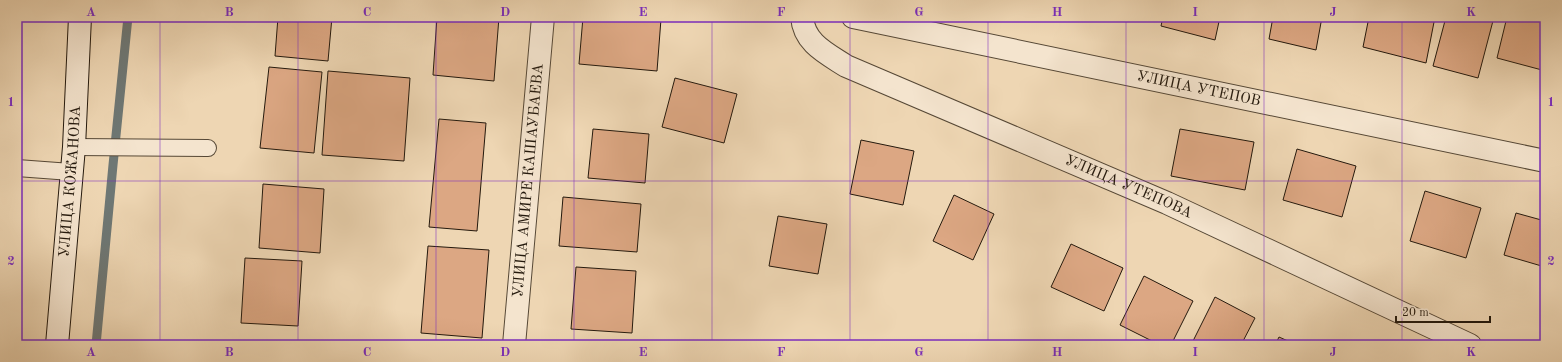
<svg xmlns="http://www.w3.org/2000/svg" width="1562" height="362" viewBox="0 0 1562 362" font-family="'Old Standard TT',serif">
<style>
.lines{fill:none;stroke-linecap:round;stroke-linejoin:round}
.stream{stroke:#6e7774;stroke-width:9}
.building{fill:#dca783;stroke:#24190d}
.service-casing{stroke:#564836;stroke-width:18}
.minor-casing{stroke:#564836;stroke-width:24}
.secondary-casing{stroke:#24190d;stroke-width:24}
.service{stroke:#f4e4ce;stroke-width:16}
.minor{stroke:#f4e4ce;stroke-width:22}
.secondary{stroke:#f4e4ce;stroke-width:22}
.grid{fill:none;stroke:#7b2cbf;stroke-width:1;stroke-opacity:0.55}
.labels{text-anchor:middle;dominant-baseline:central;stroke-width:4;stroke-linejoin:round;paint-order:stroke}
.street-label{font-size:15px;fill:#24190d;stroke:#f4e4ce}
.neatline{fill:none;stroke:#7b2cbf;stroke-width:1.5}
.grid-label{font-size:13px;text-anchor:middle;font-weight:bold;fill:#7b2cbf}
</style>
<rect width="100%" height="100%" fill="#eed6b3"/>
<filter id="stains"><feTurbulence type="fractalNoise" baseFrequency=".005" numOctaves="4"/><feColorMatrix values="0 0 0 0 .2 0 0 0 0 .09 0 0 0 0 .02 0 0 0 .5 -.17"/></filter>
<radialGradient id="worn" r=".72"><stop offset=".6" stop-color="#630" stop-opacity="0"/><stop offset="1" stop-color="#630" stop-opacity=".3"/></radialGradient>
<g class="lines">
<path class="stream" d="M 96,345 L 113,165 L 128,17"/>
</g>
<path class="building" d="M 278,17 L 332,17 L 328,61 L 275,56 Z
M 437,17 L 499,17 L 494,81 L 433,75 Z
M 583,17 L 637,17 L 661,19 L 657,71 L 579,64 Z
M 1163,17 L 1220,17 L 1215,40 L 1161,26 Z
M 1273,17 L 1322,17 L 1316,50 L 1269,39 Z
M 1369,17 L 1435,17 L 1426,63 L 1363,47 Z
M 1446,17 L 1494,17 L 1478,78 L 1433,66 Z
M 1507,17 L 1545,17 L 1545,56 L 1542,70 L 1497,58 Z
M 269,67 L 322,72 L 314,153 L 260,148 Z
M 328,71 L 410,78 L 404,161 L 322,155 Z
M 675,78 L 737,94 L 724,143 L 662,127 Z
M 439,119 L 486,123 L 477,231 L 429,227 Z
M 593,129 L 649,134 L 645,183 L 588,178 Z
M 1180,129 L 1254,142 L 1245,190 L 1171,176 Z
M 861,140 L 914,151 L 903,205 L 850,194 Z
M 1297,149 L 1356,166 L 1342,217 L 1283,200 Z
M 263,184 L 324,189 L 320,253 L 259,248 Z
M 1425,191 L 1481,208 L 1466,258 L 1410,241 Z
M 954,195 L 994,214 L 973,260 L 933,241 Z
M 563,197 L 641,204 L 637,252 L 559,246 Z
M 1516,213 L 1545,221 L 1545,267 L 1504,255 Z
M 778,216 L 827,224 L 818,274 L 769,266 Z
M 1071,244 L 1123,268 L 1104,311 L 1051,287 Z
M 428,246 L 489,250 L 482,338 L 421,333 Z
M 245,258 L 302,261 L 298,326 L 241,323 Z
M 576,267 L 636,271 L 632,333 L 571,329 Z
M 1144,276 L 1193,301 L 1171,345 L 1160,345 L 1120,325 Z
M 1215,297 L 1255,318 L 1241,345 L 1191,345 Z
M 1279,337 L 1297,345 L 1275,345 Z"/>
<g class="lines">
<defs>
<path id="service" d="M 74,147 L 208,148
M 17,168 L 71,172"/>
<g id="minor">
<path id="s1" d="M 802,17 C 804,43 826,53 846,66 L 1167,203 L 1470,345"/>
<path id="s2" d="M 853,17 L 1545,161"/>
<path id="s3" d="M 514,345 L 543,17"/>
</g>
<g id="secondary">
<path id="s4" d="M 57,345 L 74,147 L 80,17"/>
</g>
</defs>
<use href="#service" class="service-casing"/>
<use href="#minor" class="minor-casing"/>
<use href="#secondary" class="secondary-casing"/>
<use href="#service" class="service"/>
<use href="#minor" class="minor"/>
<use href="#secondary" class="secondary"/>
</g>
<path class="grid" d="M 160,17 L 160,345M 298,17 L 298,345M 436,17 L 436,345M 574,17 L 574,345M 712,17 L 712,345M 850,17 L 850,345M 988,17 L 988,345M 1126,17 L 1126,345M 1264,17 L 1264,345M 1402,17 L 1402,345M 17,181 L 1545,181"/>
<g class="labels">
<g class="street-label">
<text stroke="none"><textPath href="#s2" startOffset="353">УЛИЦА УТЕПОВ</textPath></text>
<text stroke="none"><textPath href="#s4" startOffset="164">УЛИЦА КОЖАНОВА</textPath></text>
<text stroke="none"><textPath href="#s3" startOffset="165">УЛИЦА АМИРЕ КАШАУБАЕВА</textPath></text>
<text stroke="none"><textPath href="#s1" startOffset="376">УЛИЦА УТЕПОВА</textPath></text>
</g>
</g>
<rect width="1562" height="362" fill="none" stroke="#eed6b3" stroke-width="44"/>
<path d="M1396 316v6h94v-6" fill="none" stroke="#24190d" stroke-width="2"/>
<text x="1402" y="316" font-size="12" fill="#24190d" stroke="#f4e4ce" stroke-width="3" paint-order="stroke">20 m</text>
<rect x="22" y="22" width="1518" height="318" class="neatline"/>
<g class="grid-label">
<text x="91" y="16">A</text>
<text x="229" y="16">B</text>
<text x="367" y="16">C</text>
<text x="505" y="16">D</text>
<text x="643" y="16">E</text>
<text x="781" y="16">F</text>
<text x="919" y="16">G</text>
<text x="1057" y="16">H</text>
<text x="1195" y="16">I</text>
<text x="1333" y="16">J</text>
<text x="1471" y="16">K</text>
<text x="11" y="106">1</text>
<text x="1551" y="106">1</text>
<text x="11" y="265">2</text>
<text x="1551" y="265">2</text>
<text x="91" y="356">A</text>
<text x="229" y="356">B</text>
<text x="367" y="356">C</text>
<text x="505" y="356">D</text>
<text x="643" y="356">E</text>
<text x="781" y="356">F</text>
<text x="919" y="356">G</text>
<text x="1057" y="356">H</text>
<text x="1195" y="356">I</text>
<text x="1333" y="356">J</text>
<text x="1471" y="356">K</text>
</g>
<rect width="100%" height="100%" filter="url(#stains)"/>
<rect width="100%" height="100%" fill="url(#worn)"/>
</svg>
